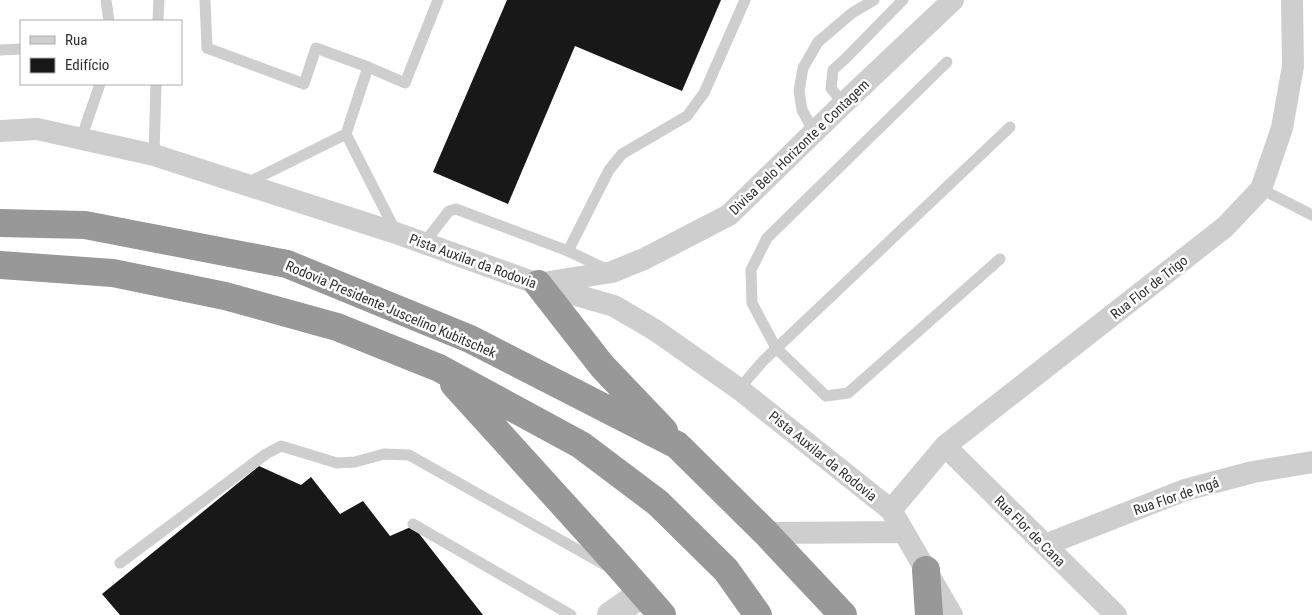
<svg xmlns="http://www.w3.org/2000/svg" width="1312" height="615" viewBox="0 0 1312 615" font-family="'Roboto Condensed',sans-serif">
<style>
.building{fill:#181818}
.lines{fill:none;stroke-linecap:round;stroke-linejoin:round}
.service{stroke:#cecece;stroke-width:11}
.minor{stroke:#cecece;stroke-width:22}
.tertiary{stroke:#cecece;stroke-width:28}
.motorway{stroke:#989898;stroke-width:28}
.labels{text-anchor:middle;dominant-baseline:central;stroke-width:5;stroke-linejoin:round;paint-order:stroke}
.street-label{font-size:14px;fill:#313131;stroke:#fff}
</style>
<rect width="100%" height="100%" fill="#fff"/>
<path class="building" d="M 507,0 L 721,0 L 682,91 L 575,46 L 508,204 L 433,172 Z
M 259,466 L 301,485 L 311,477 L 340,514 L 363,501 L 390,536 L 413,526 L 483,615 L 120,615 L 102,594 Z"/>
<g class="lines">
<path class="service" d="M 106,0 L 109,21
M 205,0 L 207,48 L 304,84 L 316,48 L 368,67 L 405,83 L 438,0
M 158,21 L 159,0
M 0,50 L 21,49
M 947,62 L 767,238 L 751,270 L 752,303 L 776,348 L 826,396 L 848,393 L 1000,259
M 368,67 L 346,134 L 396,232
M 843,104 L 831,88 L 833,70 L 845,59 L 903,0
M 814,132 L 802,110 L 799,91 L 803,68 L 818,42 L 852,13 L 874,0
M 81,139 L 100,84
M 154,155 L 156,84
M 247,183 L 346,134
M 1261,189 L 1312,215
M 424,243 L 449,211 L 456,209 L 568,251 L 608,270
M 568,251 L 609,170 L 622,154 L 687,116 L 704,93 L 745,0
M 739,389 L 763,361 L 1010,127
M 413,524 L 571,615
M 120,563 L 266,454 L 281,446 L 337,463 L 355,462 L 384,454 L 409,455 L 605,565"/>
<path class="minor" d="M 0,131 L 37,129 L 154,155 L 396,233 L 538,284 L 614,306 L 655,330 L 739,389 L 891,510 L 952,615
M 543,283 L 612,272 L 644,259 L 729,215 L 843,104 L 953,0
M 945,446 L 1116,615
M 891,510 L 945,446 L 1225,227 L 1261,189 L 1282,128 L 1293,66 L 1292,0
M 766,533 L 904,532
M 1045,545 L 1185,490 L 1253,472 L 1312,462"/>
<path class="tertiary" d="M 611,615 L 643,593"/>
<path class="motorway" d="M 0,223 L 85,225 L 287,264 L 470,339 L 677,445 L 766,533 L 843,615
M 0,265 L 113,273 L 225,296 L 337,327 L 439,368 L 581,445 L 658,503 L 726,570 L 758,615
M 538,284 L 602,366 L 664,431
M 454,384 L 619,566 L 662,615
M 926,570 L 929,615"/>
</g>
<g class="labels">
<g class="street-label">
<text transform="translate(799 147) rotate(-44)">Divisa Belo Horizonte e Contagem</text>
<text transform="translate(473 261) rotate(20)">Pista Auxilar da Rodovia</text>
<text transform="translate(1149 287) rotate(-38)">Rua Flor de Trigo</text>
<text transform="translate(391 309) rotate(23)">Rodovia Presidente Juscelino Kubitschek</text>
<text transform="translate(823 456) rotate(39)">Pista Auxilar da Rodovia</text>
<text transform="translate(1176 496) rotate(-19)">Rua Flor de Ingá</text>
<text transform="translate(1030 531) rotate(45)">Rua Flor de Cana</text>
</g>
</g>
<rect x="20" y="20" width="162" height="65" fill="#ffffff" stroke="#adadad"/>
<rect x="30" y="36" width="25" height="8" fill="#cecece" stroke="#adadad"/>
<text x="65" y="45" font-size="15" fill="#313131">Rua</text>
<rect x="30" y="58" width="25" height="15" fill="#181818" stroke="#adadad"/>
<text x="65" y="70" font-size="15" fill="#313131">Edifício</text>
</svg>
